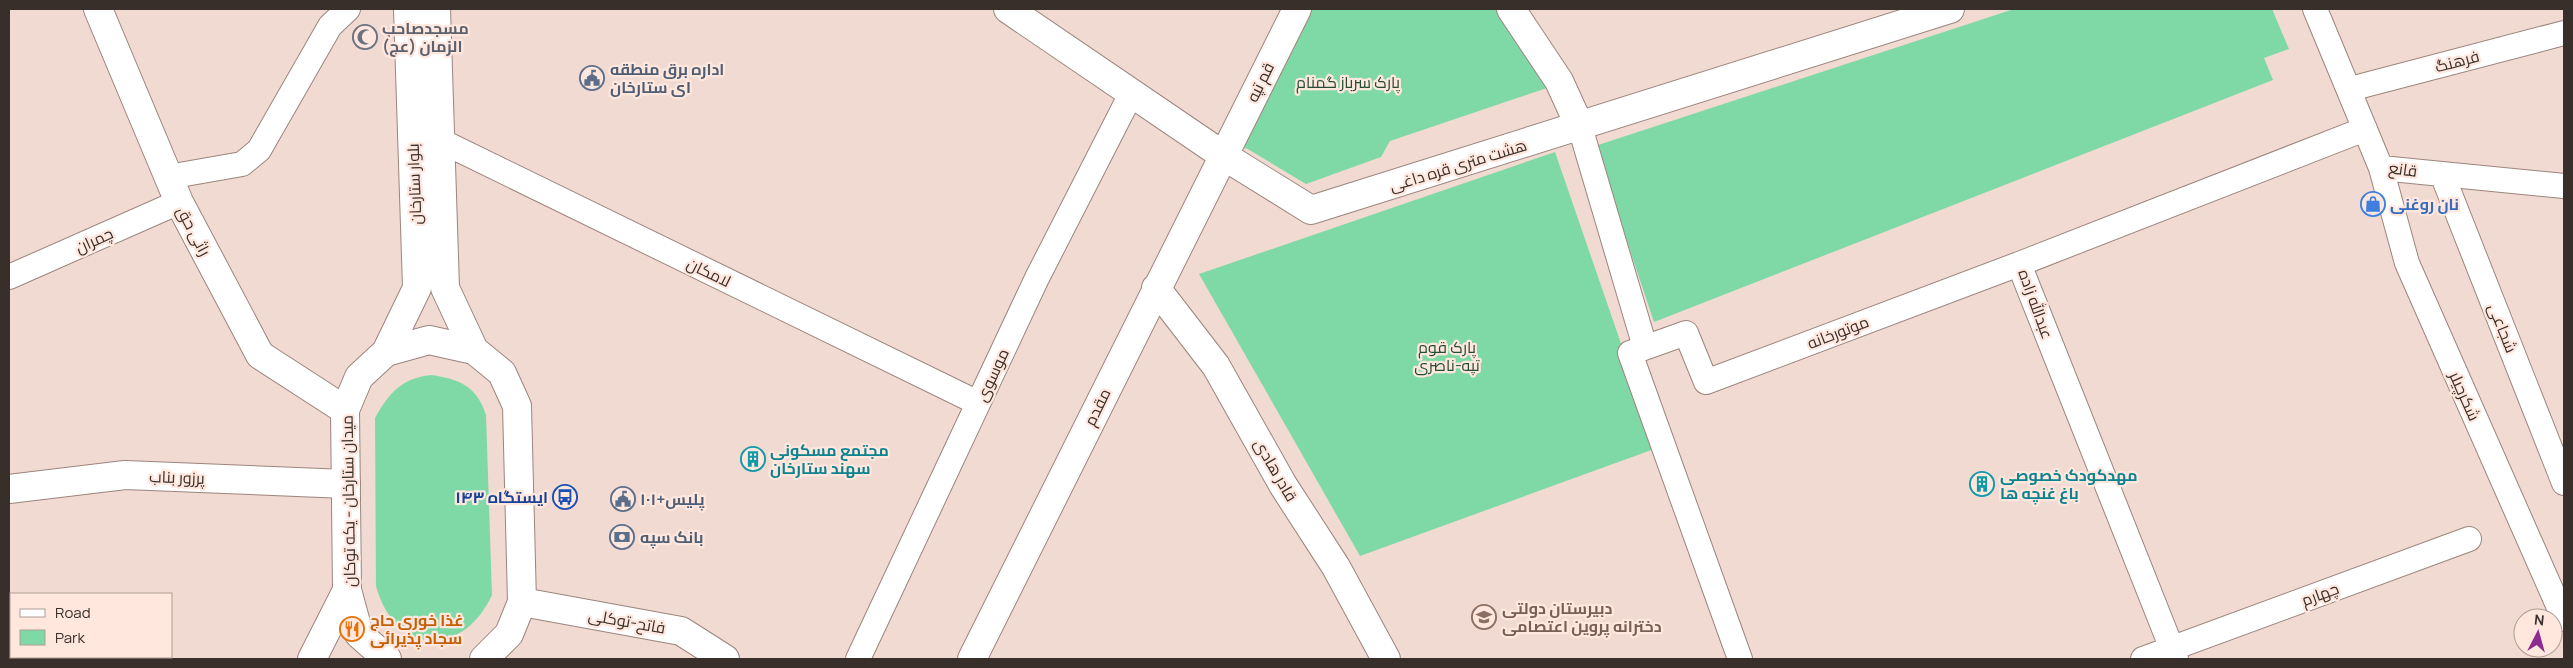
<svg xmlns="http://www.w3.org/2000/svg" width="2573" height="668" viewBox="0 0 2573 668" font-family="Manrope,Cairo,sans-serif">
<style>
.green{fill:#7fd9a6}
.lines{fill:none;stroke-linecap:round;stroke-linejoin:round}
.minor-casing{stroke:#9b857d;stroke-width:26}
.tertiary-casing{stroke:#9b857d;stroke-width:30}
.secondary-casing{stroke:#9b857d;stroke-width:30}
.primary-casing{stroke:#9b857d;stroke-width:30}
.minor{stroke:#fff;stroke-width:24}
.tertiary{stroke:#fff;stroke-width:28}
.secondary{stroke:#fff;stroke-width:28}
.primary{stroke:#fff;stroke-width:28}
.labels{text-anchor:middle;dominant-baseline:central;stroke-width:4.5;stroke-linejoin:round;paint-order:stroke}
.worship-label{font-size:16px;font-weight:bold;fill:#5b616d;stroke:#ffe7de;text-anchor:start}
.street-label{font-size:16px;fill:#382f2b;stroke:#ffe7de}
.service-label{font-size:16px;font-weight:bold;fill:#4e5e75;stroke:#ffe7de;text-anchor:start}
.park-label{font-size:16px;fill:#224c35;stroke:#ffe7de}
.shop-label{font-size:16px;font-weight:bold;fill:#366cbe;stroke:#ffe7de;text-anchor:start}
.culture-label{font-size:16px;font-weight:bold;fill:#0d838f;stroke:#ffe7de;text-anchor:start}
.transit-label{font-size:16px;font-weight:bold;fill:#164399;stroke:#ffe7de;text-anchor:end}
.education-label{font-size:16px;font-weight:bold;fill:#785e54;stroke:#ffe7de;text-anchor:start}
.food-label{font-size:16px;font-weight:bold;fill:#c56008;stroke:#ffe7de;text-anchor:start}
</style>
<rect width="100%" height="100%" fill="#f1dad1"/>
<path class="green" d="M 1307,9 L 1498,9 L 1547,88 L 1390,141 L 1381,157 L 1306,184 L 1246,148 L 1224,156 Z
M 2014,9 L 2272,9 L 2289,49 L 2264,58 L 2273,80 L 1654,322 L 1595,146 Z
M 1555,152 L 1657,448 L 1360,556 L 1199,274 Z
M 431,375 C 459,379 477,386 486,415 L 492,595 C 462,659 395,655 376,586 L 375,418 C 389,393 402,378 431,375 Z"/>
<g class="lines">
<defs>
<path id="minor" d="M 2315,9 L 2381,168 L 2407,263 L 2564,619
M 2350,89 L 2564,33
M 1580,127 L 1645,347
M 439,140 L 978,403
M 2381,168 L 2564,186
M 2442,174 L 2564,483
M 168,177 L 242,164 L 259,150 L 330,26 L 348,9
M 9,277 L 179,202
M 858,659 L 1037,278 L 1131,94
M 1740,659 L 1630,353 L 1686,333 L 1706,382 L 2019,264
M 2143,659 L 2469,539
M 2176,659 L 2019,264 L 2365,129"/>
<path id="tertiary" d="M 1008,9 L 1224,156 L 1311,210 L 1950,9
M 1511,9 L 1559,81 L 1580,127
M 1156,288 L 1216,366 L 1283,485 L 1336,567 L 1386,659
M 312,659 L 347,590
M 972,659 L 1297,9"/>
<path id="secondary" d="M 98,9 L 179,202 L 260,355 L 345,410
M 9,489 L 125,475 L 346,484
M 522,602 L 681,631 L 725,659"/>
<path id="primary" d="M 436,9 L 445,288 L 474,350
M 386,352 L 417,288 L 408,9
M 387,659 L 359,634 L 347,590 L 345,410 L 359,377 L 386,352 L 429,340 L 474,350 L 502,373 L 517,406 L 522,602 L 509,634 L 484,659"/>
</defs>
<use href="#minor" class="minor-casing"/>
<use href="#tertiary" class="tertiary-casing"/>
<use href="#secondary" class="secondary-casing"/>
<use href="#primary" class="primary-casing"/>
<use href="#minor" class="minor"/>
<use href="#tertiary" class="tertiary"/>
<use href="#secondary" class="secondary"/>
<use href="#primary" class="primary"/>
</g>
<defs>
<symbol id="mosque-ring" viewBox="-11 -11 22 22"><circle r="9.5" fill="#ffe7de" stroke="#6b7280" stroke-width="1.5"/><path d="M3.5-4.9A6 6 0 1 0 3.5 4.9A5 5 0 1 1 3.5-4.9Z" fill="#6b7280"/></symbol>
<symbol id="civic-ring" viewBox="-11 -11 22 22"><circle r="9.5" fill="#ffe7de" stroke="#5c6f8a" stroke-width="1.5"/><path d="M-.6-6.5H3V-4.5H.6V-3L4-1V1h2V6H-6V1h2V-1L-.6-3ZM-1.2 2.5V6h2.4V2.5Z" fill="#5c6f8a"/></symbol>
<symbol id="shop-ring" viewBox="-11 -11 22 22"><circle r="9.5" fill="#ffe7de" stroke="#3f7fe0" stroke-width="1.5"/><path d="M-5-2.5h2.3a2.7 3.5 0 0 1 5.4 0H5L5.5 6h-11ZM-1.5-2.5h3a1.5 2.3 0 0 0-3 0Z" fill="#3f7fe0"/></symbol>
<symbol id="building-ring" viewBox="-11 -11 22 22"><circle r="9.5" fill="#ffe7de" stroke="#0f9aa8" stroke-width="1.5"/><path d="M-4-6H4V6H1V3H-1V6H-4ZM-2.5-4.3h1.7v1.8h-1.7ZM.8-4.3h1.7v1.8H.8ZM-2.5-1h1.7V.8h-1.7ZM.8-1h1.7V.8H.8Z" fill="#0f9aa8"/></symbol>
<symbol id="bus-ring" viewBox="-11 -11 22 22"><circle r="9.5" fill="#ffe7de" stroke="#1a4fb4" stroke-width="1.5"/><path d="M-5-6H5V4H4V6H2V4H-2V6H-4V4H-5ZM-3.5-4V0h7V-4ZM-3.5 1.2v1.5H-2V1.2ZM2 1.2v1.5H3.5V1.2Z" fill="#1a4fb4"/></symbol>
<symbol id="bank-ring" viewBox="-11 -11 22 22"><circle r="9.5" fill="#ffe7de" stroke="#5c6f8a" stroke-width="1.5"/><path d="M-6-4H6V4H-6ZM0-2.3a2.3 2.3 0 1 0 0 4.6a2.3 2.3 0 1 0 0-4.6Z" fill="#5c6f8a"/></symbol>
<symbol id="school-ring" viewBox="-11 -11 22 22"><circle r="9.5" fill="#ffe7de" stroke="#8d6e63" stroke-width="1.5"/><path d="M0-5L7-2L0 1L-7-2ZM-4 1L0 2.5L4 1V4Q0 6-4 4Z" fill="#8d6e63"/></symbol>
<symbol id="restaurant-ring" viewBox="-11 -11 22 22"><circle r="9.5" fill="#ffe7de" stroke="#e8710a" stroke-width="1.5"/><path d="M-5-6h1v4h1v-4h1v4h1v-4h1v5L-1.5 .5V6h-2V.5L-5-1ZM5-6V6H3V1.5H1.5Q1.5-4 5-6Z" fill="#e8710a"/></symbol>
</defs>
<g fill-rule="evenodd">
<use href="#mosque-ring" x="351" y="23" width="28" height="28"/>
<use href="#civic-ring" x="578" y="64" width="28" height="28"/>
<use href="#shop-ring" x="2359" y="190" width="28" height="28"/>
<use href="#building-ring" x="739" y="445" width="28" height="28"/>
<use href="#building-ring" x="1968" y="470" width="28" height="28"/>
<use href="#bus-ring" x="551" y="483" width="28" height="28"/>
<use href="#civic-ring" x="609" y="485" width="28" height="28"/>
<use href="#bank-ring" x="608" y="523" width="28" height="28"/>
<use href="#school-ring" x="1470" y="603" width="28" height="28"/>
<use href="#restaurant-ring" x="338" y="615" width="28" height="28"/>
</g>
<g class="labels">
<g class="worship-label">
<text x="382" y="28">مسجدصاحب<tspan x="382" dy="18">الزمان (عج)</tspan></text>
</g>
<g class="street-label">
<text transform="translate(2457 61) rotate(-15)">فرهنگ</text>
<text transform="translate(1260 82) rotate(-64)">قم تپه</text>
<text transform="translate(1458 165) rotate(-17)">هشت متری قره داغی</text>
<text transform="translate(2403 169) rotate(8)">قانع</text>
<text transform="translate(414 184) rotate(-92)">بلوار ستارخان</text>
<text transform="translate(194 231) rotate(62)">راثی حق</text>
<text transform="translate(94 240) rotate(-24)">چمران</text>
<text transform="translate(709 272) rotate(26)">لامکان</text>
<text transform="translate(2036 304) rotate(70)">عبدالله زاده</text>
<text transform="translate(2503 328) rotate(68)">شجاعی</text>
<text transform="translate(1838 332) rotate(-21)">موتورخانه</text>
<text transform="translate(992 375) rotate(-65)">موسوی</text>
<text transform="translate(2465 396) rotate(66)">شکرچیلر</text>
<text transform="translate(1097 407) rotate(-64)">مقدم</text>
<text transform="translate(1276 470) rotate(60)">قادر هادی</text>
<text transform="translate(177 477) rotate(2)">پرزور بناب</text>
<text transform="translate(348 501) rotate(-91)">میدان ستارخان - یکه توکان</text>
<text transform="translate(2320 594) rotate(-20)">چهارم</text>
<text transform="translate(627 621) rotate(10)">فاتح-توکلی</text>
</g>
<g class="service-label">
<text x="610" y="69">اداره برق منطقه<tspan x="610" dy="18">ای ستارخان</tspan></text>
<text x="640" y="499">پلیس+۱۰۱</text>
<text x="640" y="537">بانک سپه</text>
</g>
<g class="park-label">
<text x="1348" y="82">پارک سرباز گمنام</text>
<text x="1447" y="347">پارک قوم<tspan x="1447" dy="18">تپه-ناصری</tspan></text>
</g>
<g class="shop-label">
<text x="2390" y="204">نان روغنی</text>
</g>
<g class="culture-label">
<text x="770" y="450">مجتمع مسکونی<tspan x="770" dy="18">سهند ستارخان</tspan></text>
<text x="2000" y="475">مهدکودک خصوصی<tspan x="2000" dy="18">باغ غنچه ها</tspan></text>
</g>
<g class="transit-label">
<text x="548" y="497">ایستگاه ۱۴۳</text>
</g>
<g class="education-label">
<text x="1502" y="608">دبیرستان دولتی<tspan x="1502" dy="18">دخترانه پروین اعتصامی</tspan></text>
</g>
<g class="food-label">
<text x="370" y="620">غذا خوری حاج<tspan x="370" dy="18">سجاد پذیرائی</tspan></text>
</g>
</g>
<rect width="2573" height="668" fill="none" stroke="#382f2b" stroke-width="20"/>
<rect x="10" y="593" width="162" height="65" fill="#ffe7de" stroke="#af9d96"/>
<rect x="20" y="609" width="25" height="8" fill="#ffffff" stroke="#af9d96"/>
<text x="55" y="618" font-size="15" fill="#382f2b">Road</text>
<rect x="20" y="630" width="25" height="15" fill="#7fd9a6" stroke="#af9d96"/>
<text x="55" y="643" font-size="15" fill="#382f2b">Park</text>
<g transform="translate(2538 633) rotate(6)"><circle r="24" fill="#ffe7de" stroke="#af9d96"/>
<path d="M0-4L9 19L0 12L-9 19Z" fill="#8e2b93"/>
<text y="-8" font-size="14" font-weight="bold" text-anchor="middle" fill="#382f2b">N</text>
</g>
</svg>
